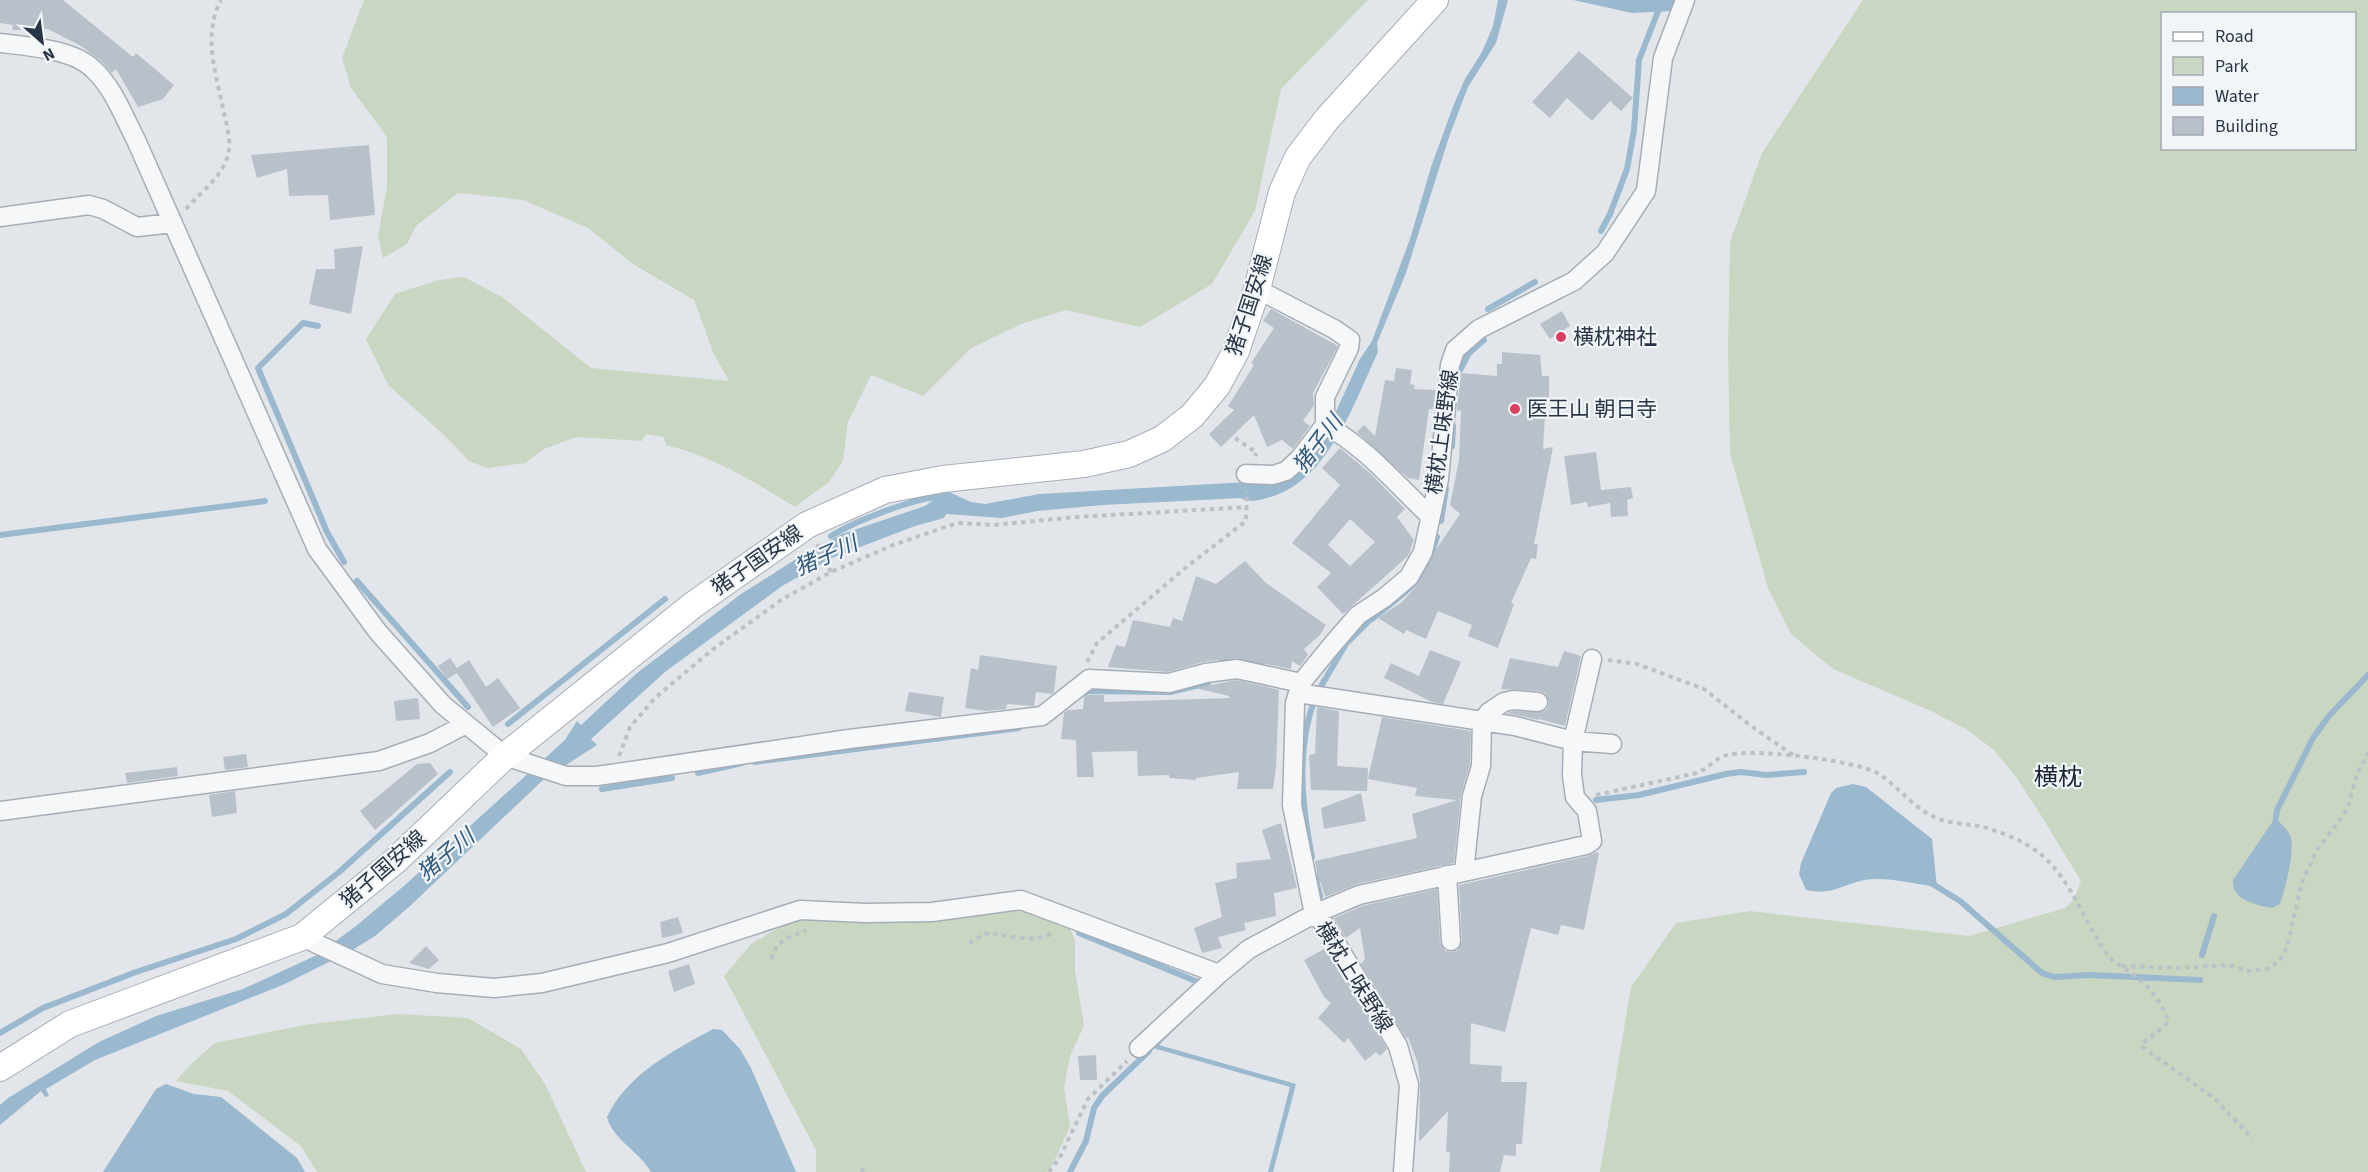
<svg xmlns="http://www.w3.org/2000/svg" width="2368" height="1172" viewBox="0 0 2368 1172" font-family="'Source Sans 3','Noto Sans JP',sans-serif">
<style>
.green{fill:#c9d6c2;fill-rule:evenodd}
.water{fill:#9ab8ce}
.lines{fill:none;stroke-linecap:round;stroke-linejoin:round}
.stream{stroke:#9ab8ce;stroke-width:6}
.building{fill:#b8c0ca;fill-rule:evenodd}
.street-casing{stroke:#a6adb6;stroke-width:21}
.secondary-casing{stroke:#a6adb6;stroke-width:28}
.path{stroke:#bcc1c7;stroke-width:4;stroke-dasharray:4.5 4.5;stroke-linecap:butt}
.street{stroke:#f5f7f9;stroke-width:18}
.secondary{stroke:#fff;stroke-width:26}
.poi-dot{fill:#d93e63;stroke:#f2f5f8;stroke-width:2}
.labels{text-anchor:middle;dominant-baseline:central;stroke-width:4.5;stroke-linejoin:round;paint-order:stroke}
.street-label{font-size:21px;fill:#283545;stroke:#f2f5f8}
.poi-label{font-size:21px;fill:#283545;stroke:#f2f5f8;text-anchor:start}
.water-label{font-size:22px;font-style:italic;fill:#2f587c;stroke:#f2f5f8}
.quarter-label{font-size:24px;fill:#1a2636;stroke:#f2f5f8}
</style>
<rect width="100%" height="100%" fill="#e2e6eb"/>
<path class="green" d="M 364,0 L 1368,0 L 1281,89 L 1255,211 L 1212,284 L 1140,327 L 1066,310 L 1021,324 L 970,349 L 923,396 L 871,375 L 848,422 L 843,461 L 829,482 L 795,507 C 755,482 712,456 666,445 L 664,437 L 646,434 L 642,441 L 576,437 L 544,449 L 525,463 L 487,468 L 469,461 L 443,434 L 388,385 L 366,339 L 395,294 L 439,280 L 464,277 L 502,297 L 591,368 L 729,381 L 713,352 L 694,300 L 633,264 L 588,228 L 523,200 L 458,193 L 416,226 L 407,244 L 383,258 L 378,236 L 387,187 L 387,137 L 351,88 L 342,58 Z
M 1863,0 L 2368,0 L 2368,1172 L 1600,1172 L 1631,987 L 1676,923 L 1750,911 L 1969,936 L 2065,908 L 2074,899 L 2081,881 L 2042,817 L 2016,777 L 1994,750 L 1966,729 L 1931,711 L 1833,669 L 1791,634 L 1768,588 L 1730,454 L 1728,350 L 1730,242 L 1762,153 ZM 2162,14 L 2354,14 L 2354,148 L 2162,148 Z
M 1006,910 L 1021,910 L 1069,925 L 1075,941 L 1075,970 L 1084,1026 L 1070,1056 L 1064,1088 L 1070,1126 L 1053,1164 L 1047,1172 L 816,1172 L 816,1150 L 724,976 L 751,944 L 780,927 L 798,919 L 897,923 Z
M 397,1014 L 468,1018 L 521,1049 L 545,1084 L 586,1172 L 317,1172 L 301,1146 L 228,1091 L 176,1081 L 192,1063 L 215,1043 L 304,1025 Z"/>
<path class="water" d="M 1498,0 L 1508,0 L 1496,43 L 1468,87 L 1449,137 L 1406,273 L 1377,343 L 1378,352 C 1354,403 1328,483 1267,498 C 1256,501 1251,502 1240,498 L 1103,505 L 1037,511 L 1002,518 L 946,514 L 944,518 L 915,526 L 834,557 L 782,586 L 665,672 L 591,739 L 597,745 L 543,780 L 410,906 L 375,936 L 349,952 L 285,984 L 95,1060 L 46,1089 L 49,1096 L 45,1097 L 41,1091 L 0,1125 L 0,1105 L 8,1098 L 99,1042 L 156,1016 L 243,989 L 317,955 L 356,926 L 405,885 L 565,740 L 577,721 L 581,725 L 637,673 L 741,594 L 804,554 L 842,534 L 925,506 L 943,493 L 949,492 L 971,502 L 985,504 L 1040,494 L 1264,481 L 1332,420 L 1360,359 L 1372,341 L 1410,239 L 1431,167 L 1454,104 L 1465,79 L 1482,52 L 1493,26 Z
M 1573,0 L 1678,0 L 1672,11 L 1632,13 Z
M 1853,784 L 1866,787 L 1932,839 L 1937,887 C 1917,884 1896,879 1876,879 C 1847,879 1837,897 1806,890 L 1799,874 L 1801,863 L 1831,793 L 1836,788 Z
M 2275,818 C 2280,823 2287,828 2290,835 C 2296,849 2285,889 2280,904 L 2272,908 C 2257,905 2231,900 2233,880 Z
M 1216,983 L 1218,986 L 1159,1045 L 1296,1084 L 1273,1172 L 1268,1172 L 1290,1087 L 1153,1048 Z
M 713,1029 L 722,1030 L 740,1049 L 751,1068 L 796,1172 L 651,1172 C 639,1151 613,1140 607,1117 C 627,1074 673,1051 713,1029 Z
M 166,1084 L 194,1094 L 221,1097 L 297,1158 L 305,1172 L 103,1172 L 156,1089 Z"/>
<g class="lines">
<path class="stream" d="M 1601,231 L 1610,214 L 1627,169 L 1634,130 L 1639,60 L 1660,6
M 1488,309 L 1535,282
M 318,326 L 303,323 L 258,368 L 327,532 L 344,562
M 1460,370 L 1469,353 L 1484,340
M 1452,446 L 1453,426
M 1441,521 L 1446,488
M 0,535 L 265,501
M 831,536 C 857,520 916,497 946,496
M 357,581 L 468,707
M 1372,619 C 1409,588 1422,587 1437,537
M 1222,661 L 1262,663
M 1320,688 L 1346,644 L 1368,622
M 1082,694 L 1088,691 L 1170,692 L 1208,683
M 508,724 L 665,599
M 755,762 L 1019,728
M 698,773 L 742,763
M 602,789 L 672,778
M 1596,800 L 1639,795 L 1726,774 L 1741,772 L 1766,775 L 1804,772
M 2275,825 L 2277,810 L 2313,738 L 2328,717 L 2368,675
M 1312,857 C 1302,806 1296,751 1314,701
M 1315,876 L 1320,896
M 1931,883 L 1960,901 L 2042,973 L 2054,977 L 2090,975 L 2200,980
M 1079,933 L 1198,982
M 2202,955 L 2214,916
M 0,1033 L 43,1008 L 136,972 L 236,939 L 286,914 L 338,873 L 450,772
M 1070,1172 L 1086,1141 L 1094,1108 L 1102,1096 L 1149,1051"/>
</g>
<path class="building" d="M 0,0 L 63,0 L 133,57 L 136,53 L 174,85 L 163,99 L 138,107 L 116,69 L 112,73 L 100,60 L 81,46 L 48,29 L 12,30 L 13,25 L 0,23 Z
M 1579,51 L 1633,98 L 1621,111 L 1610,101 L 1592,121 L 1567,98 L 1550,118 L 1532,102 Z
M 369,145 L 375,215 L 330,220 L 328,195 L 289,196 L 287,169 L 257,178 L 251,155 Z
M 363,246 L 351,314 L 309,304 L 316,269 L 335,269 L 334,249 Z
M 1271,309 L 1338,346 L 1313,393 L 1314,405 L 1303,421 L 1310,426 L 1293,449 L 1282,440 L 1267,447 L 1254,415 L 1221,447 L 1209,434 L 1234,410 L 1228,406 L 1254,365 L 1251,363 L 1274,328 L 1263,321 Z
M 1562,311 L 1570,326 L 1550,339 L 1540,324 Z
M 1502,352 L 1540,355 L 1542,376 L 1549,376 L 1549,398 L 1546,398 L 1543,449 L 1553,447 L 1534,544 L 1538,544 L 1536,559 L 1531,558 L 1511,603 L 1514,604 L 1498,648 L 1468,636 L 1472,625 L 1438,611 L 1426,639 L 1406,630 L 1404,634 L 1378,618 L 1402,602 L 1419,583 L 1435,551 L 1460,514 L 1450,505 L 1459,460 L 1461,411 L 1457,410 L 1461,373 L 1497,376 L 1497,364 L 1502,364 Z
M 1396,368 L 1412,370 L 1410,384 L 1415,385 L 1414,389 L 1436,390 L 1434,409 L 1429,409 L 1419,480 L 1408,478 L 1357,432 L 1364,425 L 1375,436 L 1385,380 L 1394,381 Z
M 1340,448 L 1372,475 L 1405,509 L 1397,517 L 1414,540 L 1408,556 L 1343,614 L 1317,587 L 1331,573 L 1292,543 L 1340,485 L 1322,468 ZM 1350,519 L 1375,542 L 1350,566 L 1328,545 Z
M 1596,452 L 1601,490 L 1631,487 L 1633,498 L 1627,500 L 1628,516 L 1611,517 L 1610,503 L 1588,507 L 1587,502 L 1571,505 L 1564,456 Z
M 1245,561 L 1266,583 L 1326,625 L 1320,635 L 1304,649 L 1308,655 L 1300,666 L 1292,661 L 1291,669 L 1236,658 L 1203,662 L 1168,672 L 1108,667 L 1116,645 L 1125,647 L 1133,620 L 1170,627 L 1173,618 L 1182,621 L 1196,576 L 1216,584 Z
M 1430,650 L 1461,662 L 1443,704 L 1432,702 L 1384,678 L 1391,663 L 1419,676 Z
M 1564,651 L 1581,656 L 1565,726 L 1539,719 L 1539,720 L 1507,713 L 1514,711 L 1542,712 L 1547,709 L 1549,702 L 1545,693 L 1539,691 L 1501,689 L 1510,658 L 1558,667 Z
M 980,655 L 1057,666 L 1054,692 L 1052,694 L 1036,692 L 1034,706 L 1007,704 L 1006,709 L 987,711 L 965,708 L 971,668 L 978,670 Z
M 450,658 L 457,668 L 469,660 L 486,687 L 498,678 L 520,708 L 493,727 L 457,673 L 447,679 L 438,666 Z
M 1237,680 L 1279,690 L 1276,768 L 1273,789 L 1237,789 L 1239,772 L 1196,778 L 1196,780 L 1169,778 L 1169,775 L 1138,776 L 1137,751 L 1092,752 L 1094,777 L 1077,777 L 1076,740 L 1061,739 L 1064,713 L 1068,710 L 1083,709 L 1084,697 L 1087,695 L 1104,695 L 1104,702 L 1229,698 L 1229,696 L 1195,688 Z
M 909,692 L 944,697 L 941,717 L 905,711 Z
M 418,698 L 420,719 L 396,721 L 394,701 Z
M 1317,707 L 1339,711 L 1337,766 L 1368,768 L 1367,791 L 1311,790 L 1309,755 L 1315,754 Z
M 1382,717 L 1471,731 L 1470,764 L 1461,795 L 1454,863 L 1357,884 L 1325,897 L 1321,883 L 1319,883 L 1315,861 L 1417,838 L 1412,814 L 1457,800 L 1415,796 L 1417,788 L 1368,779 Z
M 246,754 L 248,767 L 225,770 L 223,757 Z
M 430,763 L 438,774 L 375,830 L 360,811 L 417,764 Z
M 177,767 L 178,776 L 127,783 L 125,773 Z
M 235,791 L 237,813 L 212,817 L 209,795 Z
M 1361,793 L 1366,821 L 1324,829 L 1321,808 Z
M 1281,823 L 1297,888 L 1274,893 L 1276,916 L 1244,923 L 1246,930 L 1218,937 L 1222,948 L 1202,953 L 1194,928 L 1222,917 L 1215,883 L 1237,878 L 1236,863 L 1271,859 L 1262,830 Z
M 1596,852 L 1599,853 L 1584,930 L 1561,925 L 1558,935 L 1531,928 L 1505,1032 L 1471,1023 L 1470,1064 L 1502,1066 L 1501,1082 L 1527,1082 L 1522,1144 L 1516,1144 L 1516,1156 L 1504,1155 L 1500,1172 L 1449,1172 L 1450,1152 L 1446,1152 L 1448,1111 L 1419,1142 L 1420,1082 L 1418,1064 L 1408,1037 L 1406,1038 L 1361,964 L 1365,959 L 1360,928 L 1346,938 L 1334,918 L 1362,906 L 1437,889 L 1440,942 L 1445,951 L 1452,952 L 1458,950 L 1462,941 L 1459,885 L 1588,856 Z
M 678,917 L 683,933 L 662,938 L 660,922 Z
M 426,946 L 439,960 L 429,969 L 409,963 Z
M 1326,948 L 1387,1049 L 1380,1056 L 1376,1052 L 1365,1061 L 1348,1038 L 1344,1043 L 1318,1018 L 1331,1003 L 1324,997 L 1304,960 Z
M 689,964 L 695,984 L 674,992 L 668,971 Z
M 1096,1055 L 1097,1080 L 1080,1080 L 1078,1056 Z"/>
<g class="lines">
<defs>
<path id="street" d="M 0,43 C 26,46 73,49 93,69 C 113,87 124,117 136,140 L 317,549 L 378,632 L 443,705 L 505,756 L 566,776 L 597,776 L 849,739 L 1042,716 L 1089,679 L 1169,683 L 1206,673 L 1237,669 L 1301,683
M 0,217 L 89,205 L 103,209 L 137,227 L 173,223
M 1325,425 C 1366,447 1396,484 1430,516
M 1246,474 L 1273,475 L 1286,471 L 1300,458 L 1325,425 L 1325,397 L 1349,348 L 1350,340 L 1334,329 L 1257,289
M 1298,693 L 1515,726 L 1573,741 L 1612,744
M 0,811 L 379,761 L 430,743 L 466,724
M 1464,872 L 1472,796 L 1481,766 L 1482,721 L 1489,712 L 1504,702 L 1513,700 L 1538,702
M 1447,875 L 1451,941
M 302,937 L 382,974 L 437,983 L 494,988 L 542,983 L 668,953 L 800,910 L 866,913 L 932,912 L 1021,900 L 1219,974
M 1139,1048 L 1219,974 L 1249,949 L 1314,914 L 1359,895 L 1586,845 L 1592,841 L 1587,811 L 1575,797 L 1572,775 L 1573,741 L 1592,659
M 1403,1172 L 1409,1085 L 1398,1046 L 1325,925 L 1314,914 L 1292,805 L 1295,703 L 1301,683 L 1332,645 L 1358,615 L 1384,598 L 1409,577 L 1423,552 L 1439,479 L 1450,365 L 1455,350 L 1479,329 L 1574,281 L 1605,253 L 1646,191 L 1663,58 L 1685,0"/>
<path id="secondary" d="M 0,1068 L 70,1024 L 302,937 L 395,861 L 505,756 L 693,605 L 807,525 L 885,490 L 943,479 L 1084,464 L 1129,454 L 1162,439 L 1192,416 L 1217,386 L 1236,351 L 1257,289 L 1282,192 L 1298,157 L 1327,119 L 1435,0"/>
</defs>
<use href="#street" class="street-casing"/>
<use href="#secondary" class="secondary-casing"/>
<path class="path" d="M 186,209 C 199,194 223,176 228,155 C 231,144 228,129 225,118 C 218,80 201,37 221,0
M 1235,438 L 1257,453 L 1255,456
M 817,544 L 831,572
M 1608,660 L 1637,664 L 1704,689 L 1751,726 L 1793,755
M 1087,662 L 1097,643 L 1189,565 L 1246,521 L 1247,491
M 619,756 L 630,727 L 655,698 L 712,650 L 781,600 L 831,572 L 893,545 L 957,523 L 993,525 L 1077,517 L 1248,507
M 1596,795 L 1697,773 C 1707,769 1714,760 1724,756 C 1747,747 1855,760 1877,773 C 1899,786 1914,810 1939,819 C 1953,824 1969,824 1983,827 C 2005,833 2028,843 2044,857 C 2073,884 2086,925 2109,957 C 2112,961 2118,964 2123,967 C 2146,984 2159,995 2169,1022 L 2143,1043 L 2142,1047 L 2214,1098 L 2253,1139
M 969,943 L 984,934 L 990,933 C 1010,936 1036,944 1054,932
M 771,959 C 778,939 788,938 806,930
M 2122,966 L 2180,968 L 2229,965 L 2248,971 L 2266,969 L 2279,962 L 2287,947 L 2302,882 L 2317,850 L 2347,810 L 2357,774 L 2368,753
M 862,1172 L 863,1168
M 1049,1172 L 1059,1159 L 1088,1099 L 1127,1061"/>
<use href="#street" class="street"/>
<use href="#secondary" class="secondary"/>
</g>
<g class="poi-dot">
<circle cx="1561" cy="337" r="6"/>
<circle cx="1515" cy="409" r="6"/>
</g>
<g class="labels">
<g class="street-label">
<text transform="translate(1249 305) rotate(-72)">猪子国安線</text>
<text transform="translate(1442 432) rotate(-82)">横枕上味野線</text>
<text transform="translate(757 560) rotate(-35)">猪子国安線</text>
<text transform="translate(383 869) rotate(-41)">猪子国安線</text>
<text transform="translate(1354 977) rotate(58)">横枕上味野線</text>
</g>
<g class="poi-label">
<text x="1573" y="337">横枕神社</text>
<text x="1527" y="409">医王山 朝日寺</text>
</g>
<g class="water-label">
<text transform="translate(1318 444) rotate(-53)">猪子川</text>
<text transform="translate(826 556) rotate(-24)">猪子川</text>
<text transform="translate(446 855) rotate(-40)">猪子川</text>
</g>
<g class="quarter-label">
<text x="2058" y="777">横枕</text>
</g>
</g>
<rect x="2161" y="12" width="195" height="138" fill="#f2f5f8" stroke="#a1a8b0" stroke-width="1.5"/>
<rect x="2173" y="32" width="30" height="9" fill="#ffffff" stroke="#a1a8b0" stroke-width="1.5"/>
<text x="2215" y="42" font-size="18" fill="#283545">Road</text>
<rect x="2173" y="57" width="30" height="18" fill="#c9d6c2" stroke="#a1a8b0" stroke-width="1.5"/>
<text x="2215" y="72" font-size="18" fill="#283545">Park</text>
<rect x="2173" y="87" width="30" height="18" fill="#9ab8ce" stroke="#a1a8b0" stroke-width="1.5"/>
<text x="2215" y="102" font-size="18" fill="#283545">Water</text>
<rect x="2173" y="117" width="30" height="18" fill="#b8c0ca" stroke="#a1a8b0" stroke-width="1.5"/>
<text x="2215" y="132" font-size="18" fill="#283545">Building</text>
<g transform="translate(42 42) rotate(152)" stroke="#f2f5f8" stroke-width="4.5" paint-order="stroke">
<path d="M0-4.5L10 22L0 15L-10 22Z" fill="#283545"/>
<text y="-9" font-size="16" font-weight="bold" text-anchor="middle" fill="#283545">N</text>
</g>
</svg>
